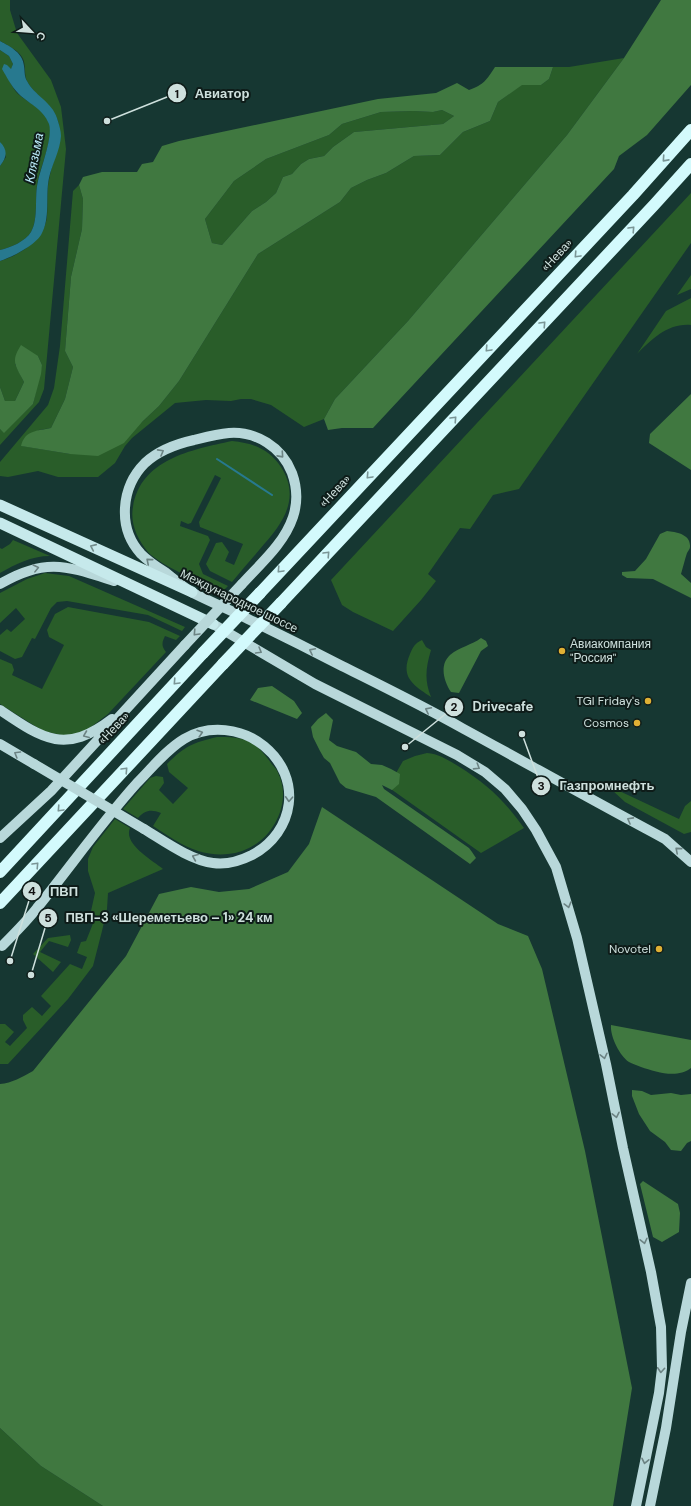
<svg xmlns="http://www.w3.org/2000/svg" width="691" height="1506" viewBox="0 0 691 1506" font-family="'DM Sans',sans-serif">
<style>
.green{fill:#295d29}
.forest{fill:#407840;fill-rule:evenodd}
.water{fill:#27798f}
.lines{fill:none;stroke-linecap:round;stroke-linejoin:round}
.stream{stroke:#27798f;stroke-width:2}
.primary{stroke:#b8d8da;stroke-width:10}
.trunk{stroke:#c6e9eb;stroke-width:11}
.motorway{stroke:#d3fafc;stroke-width:12}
.primary-bridge{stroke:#b8d8da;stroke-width:10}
.motorway-bridge{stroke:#d3fafc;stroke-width:12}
.oneway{stroke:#7a9696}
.oneway2{stroke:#6c8383}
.oneway3{stroke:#738d8c}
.poi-dot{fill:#dfb034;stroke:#0e1c19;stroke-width:1.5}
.labels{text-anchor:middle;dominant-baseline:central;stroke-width:4;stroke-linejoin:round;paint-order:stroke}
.street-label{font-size:12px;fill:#cee0dd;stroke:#0e1c19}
.poi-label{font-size:12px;fill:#cee0dd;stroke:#0e1c19;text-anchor:end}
.water-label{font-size:13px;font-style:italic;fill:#baeafa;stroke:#0e1c19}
.leader{fill:none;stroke:#cee0dd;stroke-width:1.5}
.callout-dot{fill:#cee0dd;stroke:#0e1c19;stroke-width:1.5}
.mark-label{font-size:12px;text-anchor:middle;font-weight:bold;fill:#111}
.callout-label{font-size:13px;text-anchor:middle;font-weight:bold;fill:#cee0dd;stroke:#0e1c19;stroke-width:4;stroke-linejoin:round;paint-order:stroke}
</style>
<rect width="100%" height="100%" fill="#163732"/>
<path class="green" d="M 0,0 L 10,0 L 10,10 L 17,33 L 51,80 L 61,107 L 66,149 L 44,389 L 39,402 L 0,445 L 0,429 L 4,432 L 33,404 L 42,365 L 38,356 L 15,364 L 24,382 L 15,401 L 5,401 L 0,387 L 0,261 C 20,255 44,240 47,217 C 48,203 46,189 50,175 C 54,156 63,141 58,121 C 54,106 37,97 28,83 C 23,75 27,65 22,57 C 18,50 7,45 0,41 Z
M 0,50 L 9,56 L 13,64 L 11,70 L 5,74 C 10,80 12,88 18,94 C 30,104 43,108 49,123 C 54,136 41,166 38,180 C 34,196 39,218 31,232 C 26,241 10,248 0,250 L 0,166 L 6,157 L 0,142 Z
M 624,58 L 567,135 L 408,321 L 335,399 L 324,419 L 304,427 L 271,405 L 251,399 L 241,399 L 231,401 L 206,400 L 175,403 L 132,438 L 125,446 L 115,463 L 98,477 L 58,477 L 38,471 L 8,477 L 0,476 L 0,462 L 48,405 L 54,388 L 60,346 L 73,191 L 79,185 L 83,199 L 82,229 L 71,277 L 65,351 L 73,367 L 65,399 L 51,428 L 39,430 L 22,446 L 70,454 L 142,422 L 159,406 L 179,381 L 258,254 L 340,202 L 351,188 L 367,180 L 386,173 L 414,156 L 440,155 L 463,132 L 490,121 L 498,102 L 521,85 L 541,85 L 549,79 L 553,67 L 569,67 Z
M 442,110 L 454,116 L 443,124 L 354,132 L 333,147 L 324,156 L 309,159 L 301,164 L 292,174 L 283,177 L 276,193 L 266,202 L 252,211 L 222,245 L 212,243 L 205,219 L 234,181 L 266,159 L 329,135 L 342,124 L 381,112 L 413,111 L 433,112 Z
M 691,193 L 691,243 L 519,489 L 493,495 L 470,529 L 460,528 L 428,574 L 436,581 L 421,600 L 393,631 L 353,612 L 342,605 L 331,580 Z
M 691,275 L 691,289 L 677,295 Z
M 691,298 L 691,325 C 668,323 652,339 637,354 L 666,311 Z
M 232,441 C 253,443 269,449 281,467 C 302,500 281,525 260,549 C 251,560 241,571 232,582 L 210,571 L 206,564 L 216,543 L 222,542 L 229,552 L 225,561 L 234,565 L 243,544 L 200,527 L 199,522 L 221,478 L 215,475 L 191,523 L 188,524 L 181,521 L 180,526 L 208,536 L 210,540 L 199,564 L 203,574 L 228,586 L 222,592 C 203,583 161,566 148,552 C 137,539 130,523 133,507 C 141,459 191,450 232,441 Z
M 13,540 L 50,556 C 31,556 16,564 0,573 L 0,548 L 2,549 L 10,544 Z
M 45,573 L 69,576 L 185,627 L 182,631 L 148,615 L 67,601 L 57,602 L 51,608 L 35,639 L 32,638 L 22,657 L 15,659 L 0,651 L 0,635 L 7,629 L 11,632 L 25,619 L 16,608 L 0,623 L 0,593 L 27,579 Z
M 68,607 L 149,622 L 180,636 L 176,640 L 165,636 C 162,642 161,646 166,652 L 108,714 L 87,730 L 73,735 L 61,735 L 43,731 L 0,704 L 0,659 L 12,664 L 14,670 L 12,675 L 42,689 L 64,645 L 49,637 L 47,630 L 55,614 Z
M 422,640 L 426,647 L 431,650 C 426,667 424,680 431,697 C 413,685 400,677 410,654 C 413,647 415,643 422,640 Z
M 217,737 C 228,737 242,737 252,743 C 259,747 266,756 271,763 C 273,766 277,769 278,773 C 292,800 275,836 249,848 C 233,856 215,856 198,851 C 182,846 167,835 153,826 L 161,813 C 151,809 145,810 138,818 L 123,809 L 150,778 L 156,776 L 163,777 L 164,783 L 159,790 L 173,804 L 188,788 L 169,772 L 167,764 C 185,746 192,743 217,737 Z
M 427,753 C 439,754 448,760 458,766 C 487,784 504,800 524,828 L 481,853 L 388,787 L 403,761 L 415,756 Z
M 613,788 L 679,819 L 685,806 L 691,801 L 691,832 L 684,834 L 625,802 L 612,790 Z
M 115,819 L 130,828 C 123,844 152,860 163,869 L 108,893 L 107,909 L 102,931 L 93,966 L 68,999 L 8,1064 L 0,1064 L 0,1024 L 5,1024 L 14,1032 L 5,1042 L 10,1046 L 27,1028 L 23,1020 L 23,1015 L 32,1007 L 42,1016 L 51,1006 L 41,996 L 70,964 L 82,969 L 87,957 L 77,953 L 81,942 L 86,941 L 96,916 L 91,911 L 95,893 L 88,871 L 88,859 L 93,847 Z
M 70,935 L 71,940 L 68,947 L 49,941 L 40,952 L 61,962 L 53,972 L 33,954 L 48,938 Z
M 0,1428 L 41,1466 L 103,1506 L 0,1506 Z"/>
<path class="forest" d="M 661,0 L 691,0 L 691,85 L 647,135 L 619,156 L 614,169 L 373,428 L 342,428 L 328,430 L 324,419 L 335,399 L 408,321 L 567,135 L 624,58 Z
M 495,67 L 553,67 L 549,79 L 541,85 L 522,85 L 498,102 L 490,121 L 463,132 L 440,155 L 414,156 L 386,173 L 367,180 L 351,188 L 340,202 L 258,254 L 179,381 L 159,406 L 142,422 L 124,443 L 98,456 L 70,454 L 21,446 C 25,430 37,431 51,428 L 65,399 L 73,367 L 65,351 L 71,277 L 82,229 L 83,199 L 79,185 L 83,177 L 102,172 L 137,172 L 142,164 L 153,162 L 162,146 L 179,141 L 378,99 L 436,93 L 457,83 L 469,90 C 484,85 487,79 495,67 ZM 442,110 L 454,116 L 443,124 L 354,132 L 333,147 L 324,156 L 309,159 L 301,164 L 292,174 L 283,177 L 276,193 L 266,202 L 252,211 L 222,245 L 212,243 L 205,219 L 234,181 L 266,159 L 329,135 L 342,124 L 381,112 L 413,111 L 433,112 Z
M 21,345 L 38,356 L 42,365 L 41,374 L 33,404 L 4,433 L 0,429 L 0,387 L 5,401 L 15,401 L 24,382 C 16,366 10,362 21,345 Z
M 691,394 L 691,470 L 649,443 L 650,434 Z
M 667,531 C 676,532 691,534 690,547 C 690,549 688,551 687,553 C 685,559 683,567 681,574 L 691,583 L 691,598 L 653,579 L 627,578 L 622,575 L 622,572 L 635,571 L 646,559 L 660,534 Z
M 481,638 L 486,641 L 488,646 L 481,651 L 459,693 L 451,692 C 444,682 439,665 450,655 C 459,647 472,645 481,638 Z
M 272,686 L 294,701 L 302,713 L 297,719 L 250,700 L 258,688 Z
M 326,713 L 333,720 L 329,740 L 337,746 L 356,752 L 371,764 L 382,765 L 391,769 L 400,774 L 399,784 L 392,790 L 382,785 L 384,789 L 469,848 L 472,852 L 476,858 L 470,864 L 376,797 L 346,788 L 340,783 L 330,763 L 324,758 L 320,751 L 313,737 L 311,727 L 318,719 Z
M 322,807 L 498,924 L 528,936 L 542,969 L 585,1151 L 632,1388 L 613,1506 L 103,1506 L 41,1466 L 0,1428 L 0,1084 C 12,1083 22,1077 33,1071 L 126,956 L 159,894 L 191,887 L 219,892 L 249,889 L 288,872 L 309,844 Z
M 611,1025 L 691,1040 L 691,1068 C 677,1079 656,1072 641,1067 C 637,1065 632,1064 629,1062 C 619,1055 610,1036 611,1025 Z
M 632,1090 L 642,1091 L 651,1095 L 671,1093 L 681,1095 L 691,1094 L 691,1141 L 687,1143 L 681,1151 L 671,1150 L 665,1142 L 650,1131 L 639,1114 L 632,1096 Z
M 643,1181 L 678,1204 L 680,1213 L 679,1232 L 662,1242 L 653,1237 L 640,1184 Z"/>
<path class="water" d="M 0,41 C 11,47 23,53 24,66 C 25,71 24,76 27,81 C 34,95 52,102 57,118 C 59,124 61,131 61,136 C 60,151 52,164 49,178 C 45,197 51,218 41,235 C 34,246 12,257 0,261 L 0,250 C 10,248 26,241 31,232 C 39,218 34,196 38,181 C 41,167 53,137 49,124 C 43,108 28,104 17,92 C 12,87 6,76 2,69 L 4,64 L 7,65 L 11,69 L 13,64 L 9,56 L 0,50 Z
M 0,142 C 8,150 7,157 0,166 Z"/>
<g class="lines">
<path class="stream" d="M 217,459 L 272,495"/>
<path class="primary" d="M 0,584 C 46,557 67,566 114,581
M 242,584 C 260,564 284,544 293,517 C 298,502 297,487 292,473 C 282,447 256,431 229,433 C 217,434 206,437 194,440 C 176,444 159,450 145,463 C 121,487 117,528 141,554 C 148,561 157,567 165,572 C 174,579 183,587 193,593 C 211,602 230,610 248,619 C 279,634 311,650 342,666 C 382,686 423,706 462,728 C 530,765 597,803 665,839 L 691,862
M 213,624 L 315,684 L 457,755 L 485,772 L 505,789 L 522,809 L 536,830 L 556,867 L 577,938 L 606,1064 L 623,1148 L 651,1272 L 661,1327 L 662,1368 L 659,1393 L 636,1506
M 0,710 C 43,739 65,755 112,719
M 0,744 L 34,764
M 0,838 L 51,791 L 185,645
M 2,946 C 14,934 27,921 37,908 C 71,866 101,823 137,783 C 152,768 166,750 184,739 C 209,724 242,728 264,746 C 303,778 295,832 252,855 C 240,861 226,865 213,863 C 190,860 164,841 144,829
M 650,1506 L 666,1428 L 681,1332 L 691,1283"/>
<path class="trunk" d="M 0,505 L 192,592
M 0,523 L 213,624"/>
<path class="motorway" d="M 260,593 L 633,195 L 691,130
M 281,603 L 654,205 L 691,164
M 0,872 L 203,653
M 0,903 L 223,664"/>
<path class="primary-bridge" d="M 185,645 L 242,584
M 34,764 L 144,829"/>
<path class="motorway-bridge" d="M 203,653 L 260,593
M 223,664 L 281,603"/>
</g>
<defs><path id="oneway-chevron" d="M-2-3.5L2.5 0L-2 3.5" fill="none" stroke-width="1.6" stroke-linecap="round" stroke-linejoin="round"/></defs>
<g class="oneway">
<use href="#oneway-chevron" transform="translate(665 159) rotate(132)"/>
<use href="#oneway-chevron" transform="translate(632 229) rotate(-47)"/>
<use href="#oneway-chevron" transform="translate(577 255) rotate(133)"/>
<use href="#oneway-chevron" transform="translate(543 324) rotate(-47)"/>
<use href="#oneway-chevron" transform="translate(488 349) rotate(133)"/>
<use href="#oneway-chevron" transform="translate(454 419) rotate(-47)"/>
<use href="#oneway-chevron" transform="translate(369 476) rotate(133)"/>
<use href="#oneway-chevron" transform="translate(327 554) rotate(-47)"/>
<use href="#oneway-chevron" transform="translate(280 570) rotate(133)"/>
<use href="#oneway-chevron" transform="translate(176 682) rotate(133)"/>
<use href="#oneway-chevron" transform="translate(125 770) rotate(-47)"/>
<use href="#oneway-chevron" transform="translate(60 809) rotate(133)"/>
<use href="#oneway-chevron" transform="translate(36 865) rotate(-47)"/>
</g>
<g class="oneway2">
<use href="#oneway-chevron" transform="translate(161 452) rotate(-29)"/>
<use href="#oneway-chevron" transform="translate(281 455) rotate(48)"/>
<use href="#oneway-chevron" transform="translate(149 561) rotate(-140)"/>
<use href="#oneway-chevron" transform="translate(36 568) rotate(-14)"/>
<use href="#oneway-chevron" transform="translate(196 633) rotate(133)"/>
<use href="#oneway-chevron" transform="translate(259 651) rotate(30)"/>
<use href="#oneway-chevron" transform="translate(312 651) rotate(-153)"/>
<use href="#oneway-chevron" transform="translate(428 710) rotate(-153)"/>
<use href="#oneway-chevron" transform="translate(200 733) rotate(-17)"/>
<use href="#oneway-chevron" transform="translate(86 735) rotate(158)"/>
<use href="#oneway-chevron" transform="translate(17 754) rotate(-149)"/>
<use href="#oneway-chevron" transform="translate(477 767) rotate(32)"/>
<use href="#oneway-chevron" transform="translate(289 799) rotate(93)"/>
<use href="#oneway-chevron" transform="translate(630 820) rotate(-151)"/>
<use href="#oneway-chevron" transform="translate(678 850) rotate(-139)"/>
<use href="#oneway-chevron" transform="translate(195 857) rotate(-157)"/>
<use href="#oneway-chevron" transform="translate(568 905) rotate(75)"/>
<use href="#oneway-chevron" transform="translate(604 1056) rotate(77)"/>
<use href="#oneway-chevron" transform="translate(616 1115) rotate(78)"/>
<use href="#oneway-chevron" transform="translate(644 1241) rotate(77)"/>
<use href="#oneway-chevron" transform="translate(661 1370) rotate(94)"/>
<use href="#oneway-chevron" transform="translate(645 1461) rotate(102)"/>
</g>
<use class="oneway3" href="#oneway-chevron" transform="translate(93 547) rotate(-156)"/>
<g class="poi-dot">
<circle cx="562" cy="651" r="4"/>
<circle cx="648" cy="701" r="4"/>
<circle cx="637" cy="723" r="4"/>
<circle cx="659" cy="949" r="4"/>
</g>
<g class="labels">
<g class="street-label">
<text transform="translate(557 255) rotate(-47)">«Нева»</text>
<text transform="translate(335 491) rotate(-47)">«Нева»</text>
<text transform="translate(239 601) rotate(26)">Международное шоссе</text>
<text transform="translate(114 728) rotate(-47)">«Нева»</text>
</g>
<g class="poi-label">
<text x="570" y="644" text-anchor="start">Авиакомпания<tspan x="570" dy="14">"Россия"</tspan></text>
<text x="640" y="701">TGI Friday's</text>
<text x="629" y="723">Cosmos</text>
<text x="651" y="949">Novotel</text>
</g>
<g class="water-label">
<text transform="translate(34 158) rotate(-79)">Клязьма</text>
</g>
</g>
<path class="leader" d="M107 121L177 93M405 747L454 707M522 734L541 786M10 961L32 891M31 975L48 918"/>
<g class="callout-dot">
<circle cx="107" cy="121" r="4"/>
<circle cx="405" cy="747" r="4"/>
<circle cx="522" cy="734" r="4"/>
<circle cx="10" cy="961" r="4"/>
<circle cx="31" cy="975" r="4"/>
<circle cx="177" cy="93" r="10"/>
<circle cx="454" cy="707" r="10"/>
<circle cx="541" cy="786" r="10"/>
<circle cx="32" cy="891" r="10"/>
<circle cx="48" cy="918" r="10"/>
</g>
<g class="mark-label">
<text x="177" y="98">1</text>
<text x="454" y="711">2</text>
<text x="541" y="790">3</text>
<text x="32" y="895">4</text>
<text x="48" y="922">5</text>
</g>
<g class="callout-label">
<text x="222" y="98">Авиатор</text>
<text x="503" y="711">Drivecafe</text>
<text x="607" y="790">Газпромнефть</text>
<text x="64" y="896">ПВП</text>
<text x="169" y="922">ПВП-3 «Шереметьево – 1» 24 км</text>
</g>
<g transform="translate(32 32) rotate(116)" stroke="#0e1c19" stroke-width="3" paint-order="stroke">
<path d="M0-3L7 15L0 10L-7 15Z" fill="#cee0dd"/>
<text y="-6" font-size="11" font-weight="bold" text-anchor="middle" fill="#cee0dd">С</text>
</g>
</svg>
